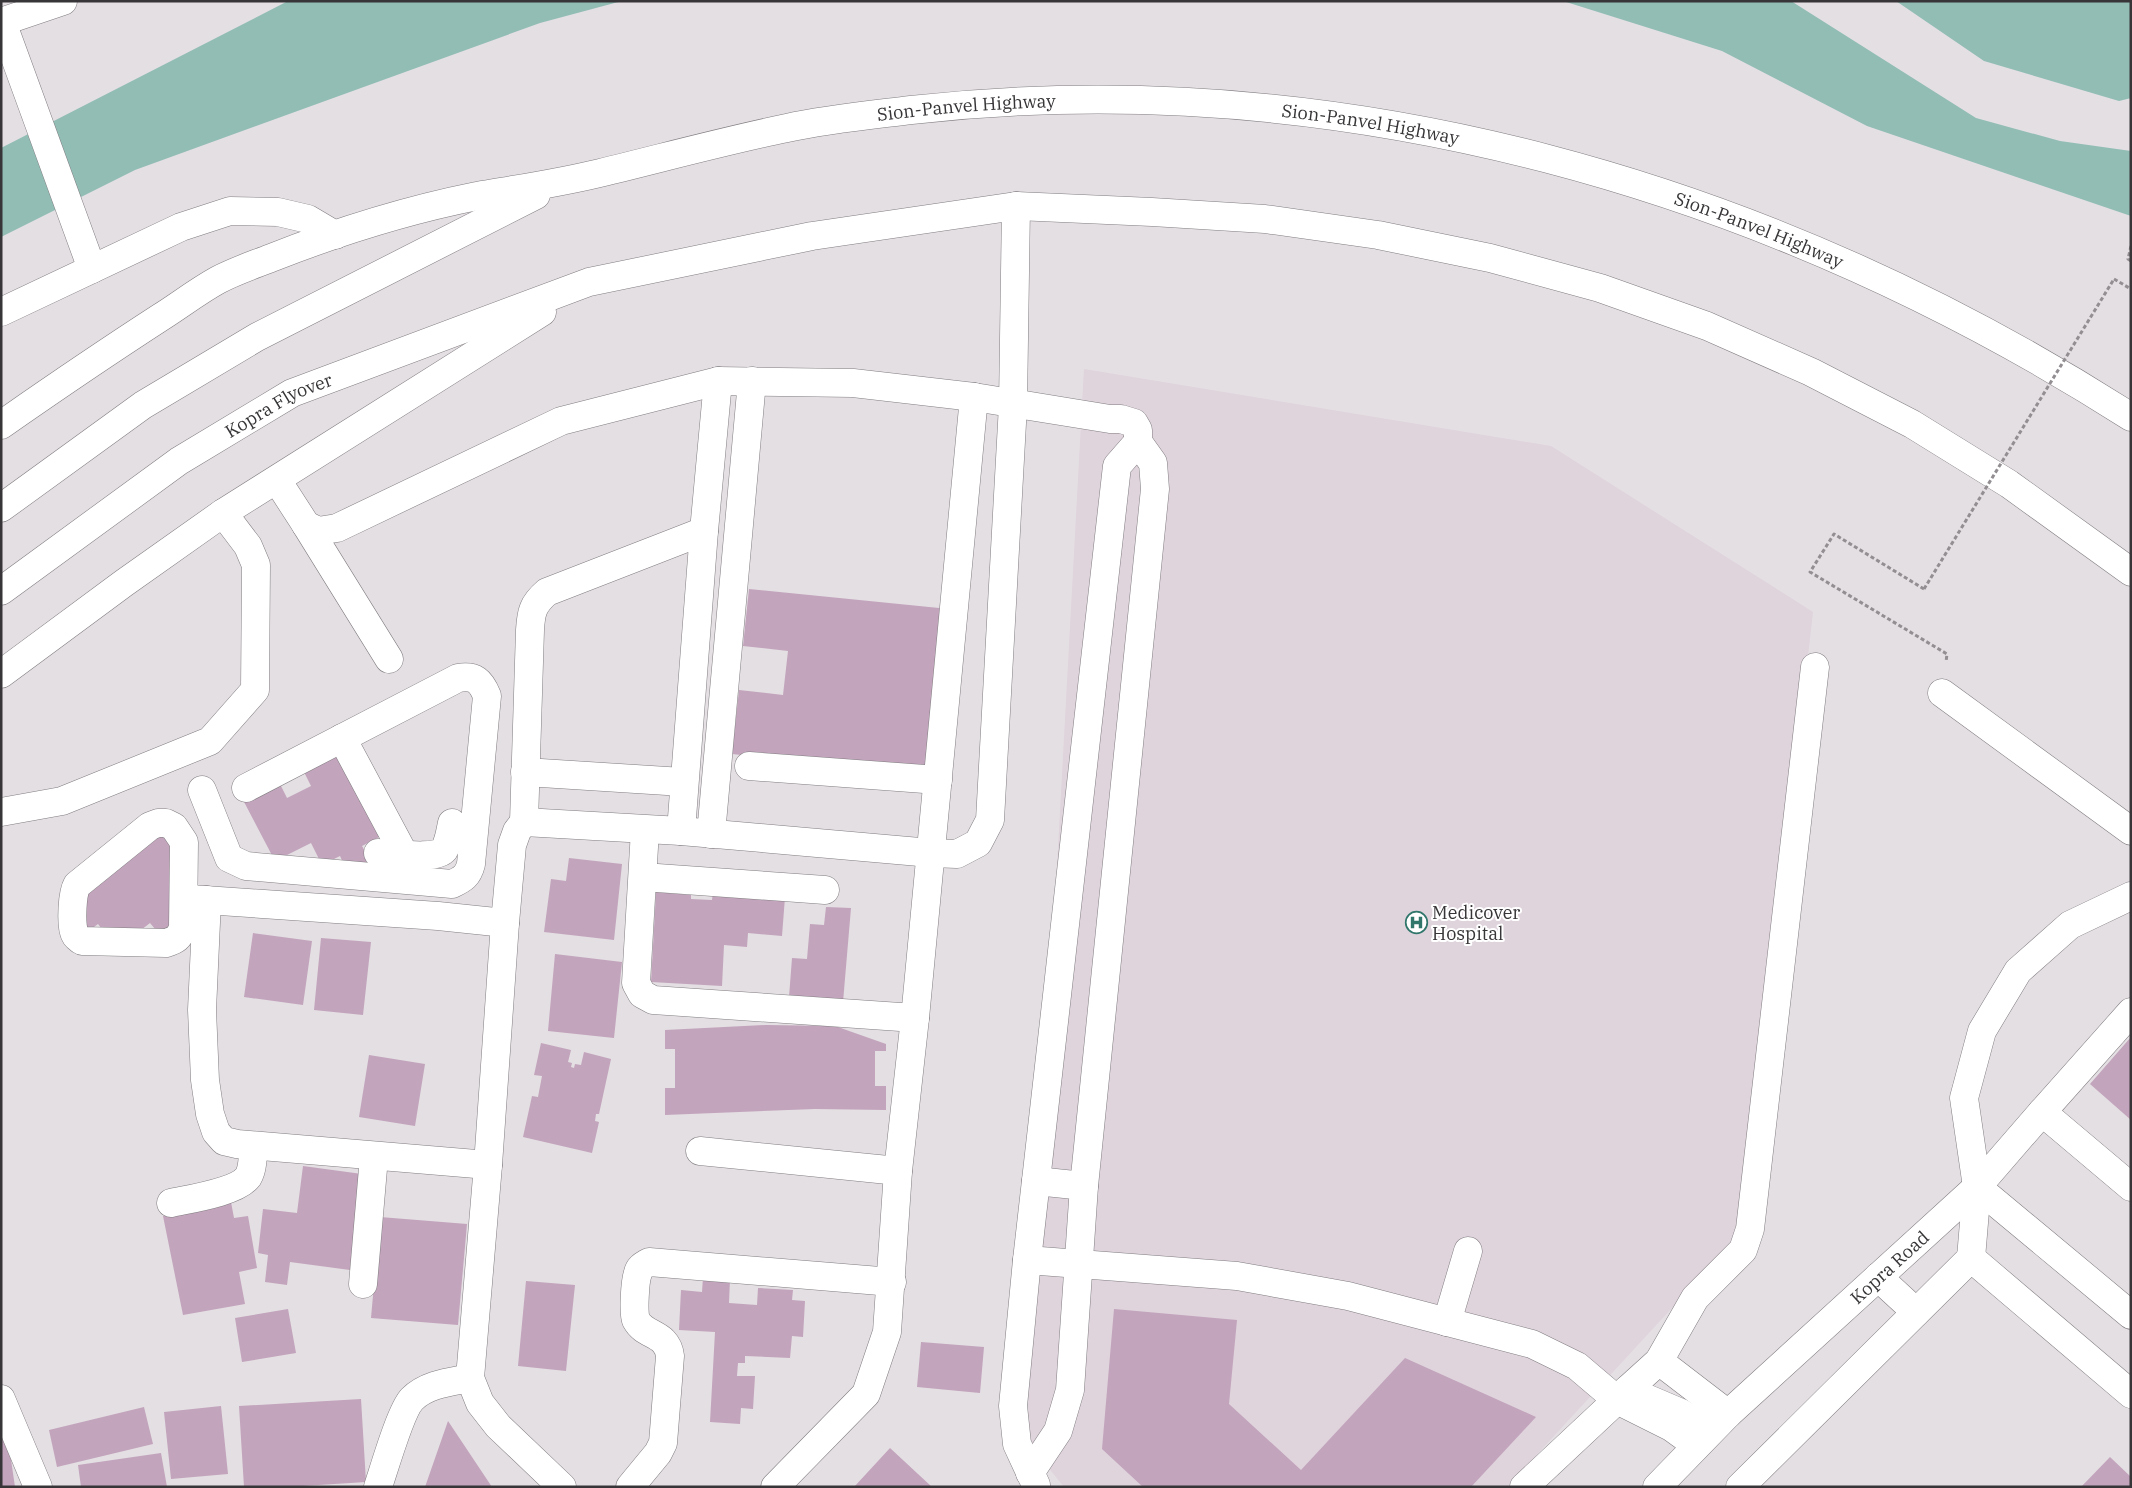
<svg xmlns="http://www.w3.org/2000/svg" width="2132" height="1488" viewBox="0 0 2132 1488" font-family="'IBM Plex Serif',serif">
<style>
.built{fill:#dfd3dc}
.water{fill:#91bdb5}
.building{fill:#c2a4bc}
.lines{fill:none;stroke-linecap:round;stroke-linejoin:round}
.minor-casing{stroke:#817d80;stroke-width:29}
.highway-casing{stroke:#817d80;stroke-width:29}
.path{stroke:#928e92;stroke-width:3;stroke-dasharray:4 2.5;stroke-linecap:butt}
.minor{stroke:#fff;stroke-width:28}
.highway{stroke:#fff;stroke-width:28}
.path-bridge{stroke:#928e92;stroke-width:3;stroke-dasharray:4 2.5;stroke-linecap:butt}
.labels{text-anchor:middle;dominant-baseline:central;stroke-width:4;stroke-linejoin:round;paint-order:stroke}
.street-label{font-size:18px;fill:#373537;stroke:#fff}
.poi-label{font-size:18px;fill:#373537;stroke:#fff;text-anchor:start}
</style>
<rect width="100%" height="100%" fill="#e4dfe3"/>
<path class="built" d="M 1084,369 L 1551,446 L 1813,612 L 1742,1232 L 1507,1487 L 1064,1487 L 1026,1440 Z"/>
<path class="water" d="M 288,1 L 622,1 L 540,23 L 135,170 L 1,237 L 1,148 Z
M 1563,1 L 1791,1 L 1976,118 L 2060,141 L 2131,151 L 2131,216 L 1867,126 L 1722,51 Z
M 1896,1 L 2131,1 L 2131,98 L 2119,101 L 1984,61 Z"/>
<path class="building" d="M 749,589 L 949,609 L 932,774 L 732,754 L 739,690 L 783,695 L 788,651 L 743,646 Z
M 338,748 L 385,834 L 362,846 L 370,860 L 347,871 L 340,856 L 322,865 L 311,843 L 275,861 L 242,798 L 278,780 L 287,798 L 311,786 L 302,768 Z
M 163,832 L 180,853 L 179,869 L 169,877 L 179,888 L 180,921 L 161,936 L 150,923 L 132,937 L 124,928 L 110,939 L 98,924 L 87,932 L 76,903 Z
M 569,858 L 622,864 L 614,940 L 544,932 L 551,879 L 566,881 Z
M 656,892 L 691,895 L 691,899 L 712,900 L 713,892 L 785,897 L 782,936 L 748,933 L 747,947 L 724,945 L 722,986 L 651,982 Z
M 826,907 L 851,908 L 843,1002 L 789,997 L 792,958 L 807,959 L 810,924 L 824,925 Z
M 253,933 L 312,941 L 303,1005 L 244,997 Z
M 321,938 L 371,942 L 363,1015 L 314,1010 Z
M 555,954 L 622,962 L 614,1038 L 548,1031 Z
M 766,1025 L 835,1026 L 886,1044 L 886,1051 L 875,1051 L 875,1086 L 886,1086 L 886,1110 L 815,1109 L 665,1115 L 665,1088 L 675,1088 L 675,1049 L 665,1049 L 665,1030 Z
M 2131,1037 L 2131,1120 L 2090,1084 Z
M 541,1043 L 571,1050 L 568,1062 L 572,1063 L 571,1067 L 574,1068 L 575,1064 L 581,1065 L 584,1052 L 611,1059 L 599,1114 L 596,1114 L 595,1121 L 599,1122 L 592,1153 L 523,1137 L 532,1096 L 538,1097 L 542,1076 L 534,1075 Z
M 369,1055 L 425,1064 L 415,1126 L 359,1117 Z
M 303,1166 L 362,1174 L 350,1270 L 290,1262 L 287,1285 L 265,1282 L 268,1255 L 258,1253 L 263,1209 L 297,1213 Z
M 231,1202 L 234,1218 L 248,1216 L 257,1268 L 239,1272 L 245,1304 L 183,1315 L 163,1216 Z
M 380,1217 L 467,1224 L 458,1325 L 371,1318 Z
M 703,1277 L 730,1279 L 729,1303 L 757,1305 L 758,1288 L 793,1290 L 792,1300 L 805,1301 L 803,1337 L 792,1336 L 790,1358 L 745,1356 L 745,1363 L 738,1363 L 737,1376 L 755,1376 L 753,1409 L 741,1408 L 740,1424 L 710,1422 L 715,1332 L 679,1330 L 681,1290 L 702,1292 Z
M 526,1281 L 575,1285 L 566,1371 L 518,1366 Z
M 288,1309 L 296,1353 L 242,1362 L 235,1318 Z
M 1114,1309 L 1237,1320 L 1229,1404 L 1301,1470 L 1405,1358 L 1536,1417 L 1471,1487 L 1143,1487 L 1102,1449 Z
M 921,1342 L 984,1347 L 980,1393 L 917,1387 Z
M 361,1399 L 366,1482 L 287,1487 L 244,1487 L 239,1406 Z
M 221,1406 L 228,1474 L 171,1479 L 164,1412 Z
M 144,1407 L 153,1444 L 57,1467 L 49,1430 Z
M 448,1421 L 492,1487 L 425,1487 Z
M 8,1439 L 15,1487 L 1,1487 L 1,1440 Z
M 890,1448 L 932,1487 L 854,1487 Z
M 161,1453 L 167,1487 L 81,1487 L 78,1465 Z
M 2110,1457 L 2131,1477 L 2131,1487 L 2081,1487 Z"/>
<g class="lines">
<defs>
<g id="minor">
<path d="M 1,22 L 63,1"/>
<path d="M 2,22 L 92,269"/>
<path d="M 1,312 L 181,227 L 230,211 L 278,212 L 308,219 L 335,235"/>
<path d="M 277,480 L 306,525 L 318,531 L 337,528 L 561,421 L 718,381 L 853,383 L 974,397 L 1110,419 L 1121,419 L 1134,423 L 1138,430 L 1138,442 L 1153,463 L 1155,489 L 1084,1186 L 1070,1390 L 1058,1431 L 1030,1473"/>
<path d="M 306,525 L 389,659"/>
<path d="M 704,531 L 718,381"/>
<path d="M 1942,693 L 2131,831"/>
<path d="M 342,738 L 404,854"/>
<path d="M 749,766 L 938,780"/>
<path d="M 525,772 L 683,782"/>
<path d="M 202,790 L 229,858 L 246,866 L 452,884 C 463,879 468,876 471,864 L 487,696 C 481,681 475,675 458,678 L 246,788"/>
<path d="M 1,812 L 62,801 L 210,741 L 255,690 L 256,565 L 248,546 L 223,513"/>
<path d="M 524,822 L 530,630 C 531,612 533,604 547,592 L 704,531 L 681,831"/>
<path d="M 158,823 L 166,823 L 174,827 L 184,842 L 183,928 C 179,938 176,940 166,943 L 82,941 C 78,938 75,937 74,932 C 71,922 72,894 77,885 L 150,826 Z"/>
<path d="M 645,830 L 636,983 L 642,994 L 653,1000 L 915,1018"/>
<path d="M 711,834 L 752,381"/>
<path d="M 378,853 C 391,853 436,860 444,850 C 449,842 450,832 452,823"/>
<path d="M 643,877 L 825,890"/>
<path d="M 190,899 L 438,916 L 505,923"/>
<path d="M 207,900 L 202,1010 L 205,1080 L 210,1114 L 216,1132 L 224,1141 L 237,1144 L 488,1165"/>
<path d="M 2131,1012 L 2042,1112 L 2131,1187"/>
<path d="M 700,1151 L 898,1171"/>
<path d="M 1036,1181 L 1084,1186"/>
<path d="M 1977,1187 L 2131,1315"/>
<path d="M 171,1203 C 189,1199 237,1192 248,1177 C 253,1169 253,1155 253,1146"/>
<path d="M 1971,1258 L 1977,1187 L 1964,1098 L 1982,1031 L 2018,971 L 2070,925 L 2131,896"/>
<path d="M 1971,1258 L 2131,1394"/>
<path d="M 1027,1260 L 1237,1276 L 1348,1296 L 1532,1344 L 1577,1366 L 1617,1400 L 1524,1487"/>
<path d="M 1878,1277 L 1916,1312"/>
<path d="M 363,1284 L 374,1157"/>
<path d="M 1447,1322 L 1468,1251"/>
<path d="M 1659,1361 L 1728,1414"/>
<path d="M 1627,1390 L 1659,1361 L 1695,1298 L 1743,1250 L 1750,1229 L 1815,667"/>
<path d="M 1,1399 L 38,1487"/>
<path d="M 1696,1445 L 1671,1427 L 1617,1400 L 1627,1390 L 1681,1413 L 1710,1431"/>
<path d="M 1036,1485 L 1017,1444 L 1013,1406 L 1027,1260 L 1117,466 L 1138,442"/>
<path d="M 378,1487 C 384,1469 401,1410 412,1399 C 427,1384 450,1382 470,1378"/>
<path d="M 562,1487 L 498,1426 L 480,1403 L 470,1378 L 488,1165 L 505,923 L 512,845 L 517,831 L 524,822 L 681,831 L 931,853 L 957,854 L 978,843 L 990,820 L 1013,405 L 1016,206"/>
<path d="M 630,1487 L 658,1453 L 663,1443 L 670,1356 C 667,1332 645,1337 636,1320 C 633,1314 635,1280 638,1273 C 639,1267 644,1265 649,1262 L 892,1282"/>
<path d="M 775,1487 L 866,1394 L 887,1332 L 898,1171 L 915,1018 L 974,397"/>
<path id="s1" d="M 1657,1487 L 1728,1414 L 1977,1187 L 2042,1112"/>
<path d="M 1740,1487 L 1971,1258"/>
</g>
<g id="highway">
<path id="s2" d="M 1,425 C 54,388 107,352 161,317 C 180,305 198,291 218,280 C 235,271 253,265 271,258 C 337,232 407,210 477,196 C 518,189 559,183 600,173 C 662,158 724,141 787,128 C 827,119 870,115 911,110 C 1342,62 1768,185 2131,417"/>
<path d="M 1,508 L 143,405 L 257,337 L 536,195"/>
<path id="s3" d="M 1,591 L 179,461 L 292,393 L 589,282 L 812,236 L 1016,206 L 1152,212 L 1265,219 L 1378,235 L 1490,258 L 1600,288 L 1707,326 L 1811,372 L 1912,424 L 2009,484 L 2131,572"/>
<path d="M 1,674 L 124,583 L 223,513 L 542,312"/>
</g>
</defs>
<use href="#minor" class="minor-casing"/>
<use href="#highway" class="highway-casing"/>
<path class="path" d="M 2131,246 L 2128,259 L 2131,261
M 2114,279 L 2131,289
M 1924,589 L 1834,534 L 1810,572 L 1947,654 L 1946,662"/>
<use href="#minor" class="minor"/>
<use href="#highway" class="highway"/>
<path class="path-bridge" d="M 1924,589 L 2114,279"/>
</g>
<defs>
<symbol id="hospital-ring" viewBox="-11 -11 22 22"><circle r="9.5" fill="#fff" stroke="#30766b" stroke-width="1.5"/><path d="M-5-5h3v3.5h4V-5h3V5h-3V1.5h-4V5h-3Z" fill="#30766b"/></symbol>
</defs>
<g fill-rule="evenodd">
<use href="#hospital-ring" x="1404" y="910" width="25" height="25"/>
</g>
<g class="labels">
<g class="street-label">
<text stroke="none"><textPath href="#s2" startOffset="1032">Sion-Panvel Highway</textPath></text>
<text stroke="none"><textPath href="#s2" startOffset="1438">Sion-Panvel Highway</textPath></text>
<text stroke="none"><textPath href="#s2" startOffset="1842">Sion-Panvel Highway</textPath></text>
<text stroke="none"><textPath href="#s3" startOffset="335">Kopra Flyover</textPath></text>
<text stroke="none"><textPath href="#s1" startOffset="320">Kopra Road</textPath></text>
</g>
<g class="poi-label">
<text x="1432" y="912">Medicover<tspan x="1432" dy="21">Hospital</tspan></text>
</g>
</g>
<rect width="2132" height="1488" fill="none" stroke="#373537" stroke-width="5"/>
</svg>
